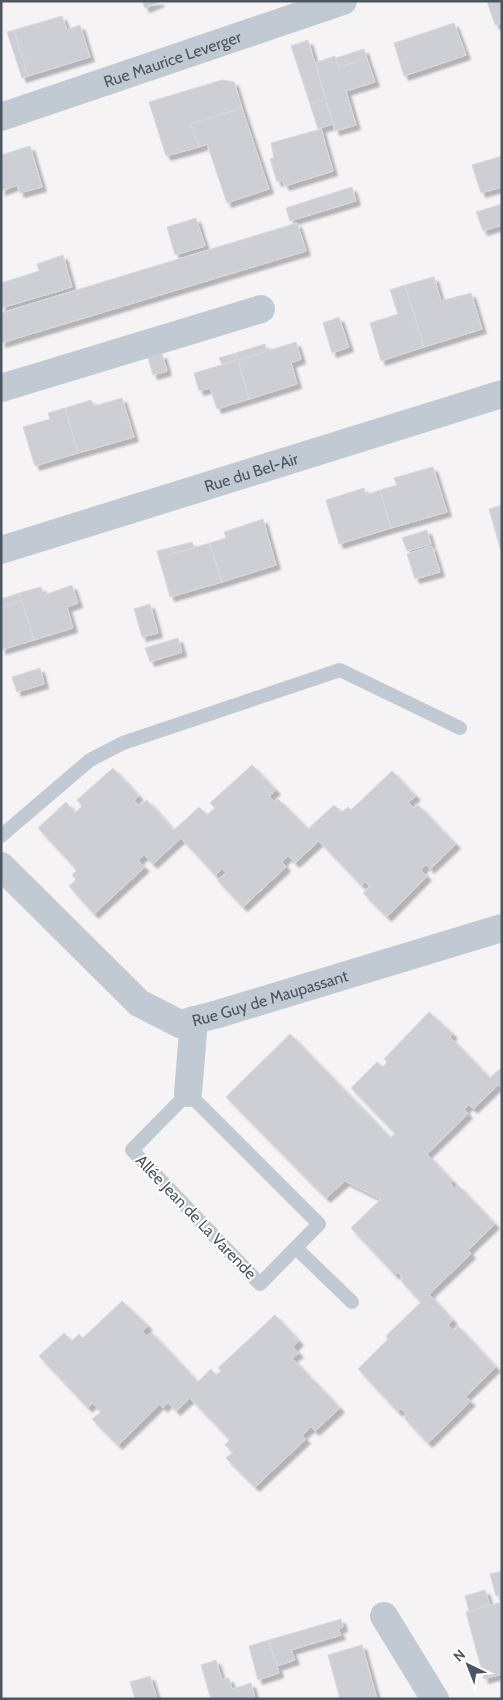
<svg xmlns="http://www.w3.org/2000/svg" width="503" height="1700" viewBox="0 0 503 1700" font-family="Cabin,sans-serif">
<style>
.building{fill:#cdcfd5;stroke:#d7d9de;filter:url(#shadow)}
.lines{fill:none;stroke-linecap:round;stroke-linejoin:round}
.lane{stroke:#c1cad2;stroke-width:14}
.street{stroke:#c1cad2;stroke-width:28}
.labels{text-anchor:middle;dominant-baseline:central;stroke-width:4;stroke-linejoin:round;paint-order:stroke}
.street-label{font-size:16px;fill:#4a5661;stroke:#fff}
</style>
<defs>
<filter id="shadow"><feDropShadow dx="4.5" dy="4.5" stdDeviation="1" flood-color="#0004"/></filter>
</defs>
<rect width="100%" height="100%" fill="#f5f3f3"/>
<path class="building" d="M 142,1 L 159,1 L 160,2 L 145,8 Z
M 487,1 L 502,1 L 502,23 L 495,25 Z
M 62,16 L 67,30 L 80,25 L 90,57 L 28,76 L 14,30 Z
M 454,23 L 466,55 L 404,76 L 394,43 Z
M 14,30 L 28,76 L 22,78 L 7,32 Z
M 308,40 L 326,99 L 310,104 L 291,46 Z
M 364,49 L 367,59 L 339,67 L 336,58 Z
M 335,56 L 339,67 L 367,59 L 375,82 L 346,91 L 356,125 L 335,131 L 315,63 Z
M 222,80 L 234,82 L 242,108 L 191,124 L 199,147 L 166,156 L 149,102 Z
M 326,99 L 333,124 L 318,129 L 310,104 Z
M 242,108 L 269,189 L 227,203 L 207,144 L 199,147 L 191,124 Z
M 321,129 L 333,171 L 285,186 L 282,180 L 277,182 L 270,159 L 274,158 L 271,143 Z
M 30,146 L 42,187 L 20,193 L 17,185 L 1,191 L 1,155 Z
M 502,156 L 502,187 L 481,193 L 472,165 Z
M 352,187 L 356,201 L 290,221 L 286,208 Z
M 502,204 L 502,225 L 483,231 L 476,212 Z
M 196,218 L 205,246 L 175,255 L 167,227 Z
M 297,223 L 306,251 L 1,343 L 1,313 Z
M 63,255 L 72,287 L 1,308 L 1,283 L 39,271 L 37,264 Z
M 434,277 L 441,301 L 471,293 L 482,329 L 424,347 L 405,285 Z
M 405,285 L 424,347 L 381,361 L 370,323 L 398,314 L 390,290 Z
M 339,317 L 349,347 L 332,353 L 323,323 Z
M 296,342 L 301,359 L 291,363 L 297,384 L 249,399 L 238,360 Z
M 265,344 L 267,351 L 238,360 L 236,353 Z
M 236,353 L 238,360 L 222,364 L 219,358 Z
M 162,354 L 167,371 L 153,375 L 148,358 Z
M 238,360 L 249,399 L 217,409 L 210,388 L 199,391 L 194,373 Z
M 122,398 L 134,437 L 78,453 L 65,408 L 91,400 L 94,406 Z
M 65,408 L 78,453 L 35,466 L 23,427 L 50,419 L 48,413 Z
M 433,467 L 447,512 L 391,528 L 380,490 L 397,485 L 394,478 Z
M 364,488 L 366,495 L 380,490 L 391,528 L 339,544 L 326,500 Z
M 502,505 L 502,547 L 500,548 L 489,509 Z
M 263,519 L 276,565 L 222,582 L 210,543 L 226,538 L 224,532 Z
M 427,530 L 431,544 L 407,551 L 402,538 Z
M 192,542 L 195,548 L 174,553 L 173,547 Z
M 210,543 L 222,582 L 170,597 L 157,551 L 173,547 L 174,553 Z
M 432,546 L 440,572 L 415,579 L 407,554 Z
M 72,585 L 78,603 L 67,607 L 73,628 L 34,640 L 19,593 L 41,587 L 44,595 Z
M 19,593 L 22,601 L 1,607 L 1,599 Z
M 22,601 L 34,640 L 1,650 L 1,607 Z
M 150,604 L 158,633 L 142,637 L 134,609 Z
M 178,638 L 182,652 L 150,662 L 145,648 Z
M 40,668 L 44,684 L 17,692 L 12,677 Z
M 252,765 L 276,790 L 269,796 L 275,802 L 278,799 L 308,829 L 334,805 L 342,812 L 348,807 L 351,810 L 392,771 L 416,796 L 408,802 L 414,808 L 418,805 L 456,844 L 430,869 L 426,864 L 421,870 L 427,876 L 387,917 L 363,893 L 370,887 L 365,882 L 361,885 L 319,841 L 295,863 L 288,856 L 282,862 L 286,867 L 243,907 L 217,880 L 226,873 L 222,869 L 215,875 L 181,838 L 153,864 L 144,855 L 138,861 L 145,867 L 94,914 L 69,886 L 76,880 L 72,875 L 77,870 L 38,828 L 66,802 L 75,813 L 82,806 L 77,800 L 113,768 L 139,796 L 134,800 L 139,806 L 147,800 L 174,830 L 199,807 L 207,815 L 215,808 L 210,803 Z
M 429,1012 L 453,1034 L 450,1037 L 490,1078 L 502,1067 L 502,1088 L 498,1085 L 473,1109 L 469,1105 L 464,1109 L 468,1114 L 427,1154 L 453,1181 L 450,1184 L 455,1188 L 458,1185 L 495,1224 L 468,1250 L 471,1254 L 429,1294 L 453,1320 L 448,1325 L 454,1331 L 458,1326 L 496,1367 L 465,1397 L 471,1401 L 428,1443 L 404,1418 L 407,1415 L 401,1409 L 398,1412 L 358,1369 L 388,1339 L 386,1336 L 421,1302 L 401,1281 L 403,1279 L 398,1272 L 395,1275 L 351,1228 L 381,1199 L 345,1181 L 326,1198 L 226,1097 L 290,1034 L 391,1138 L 395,1133 L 351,1088 L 377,1062 L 383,1067 L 387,1062 L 384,1059 Z
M 122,1301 L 148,1326 L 142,1332 L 147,1336 L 151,1332 L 198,1382 L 211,1369 L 216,1375 L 221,1371 L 218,1368 L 275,1315 L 299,1341 L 293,1347 L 299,1353 L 292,1358 L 340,1408 L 315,1431 L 311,1427 L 302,1435 L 306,1439 L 255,1487 L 226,1458 L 233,1452 L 225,1445 L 230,1440 L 190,1398 L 176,1411 L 168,1402 L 163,1408 L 160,1404 L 118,1445 L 92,1419 L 101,1412 L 92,1403 L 88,1408 L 39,1356 L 64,1333 L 72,1341 L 79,1334 L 83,1338 Z
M 502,1571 L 502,1595 L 496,1596 L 490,1574 Z
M 485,1590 L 490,1605 L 469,1611 L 465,1596 Z
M 502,1602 L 502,1674 L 484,1679 L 466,1612 Z
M 341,1619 L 343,1627 L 338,1629 L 341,1635 L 291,1650 L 295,1660 L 277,1666 L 269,1640 Z
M 269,1640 L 279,1673 L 258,1680 L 249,1646 Z
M 362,1645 L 377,1699 L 340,1699 L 328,1655 Z
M 216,1660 L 222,1680 L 229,1678 L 232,1689 L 251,1683 L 255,1699 L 211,1699 L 201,1665 Z
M 150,1676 L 157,1699 L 135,1699 L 130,1682 Z"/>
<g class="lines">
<path class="lane" d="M 1,836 L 90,760 L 123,743 L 340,670 L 460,728
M 188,1093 L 319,1224 L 260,1284 L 132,1150 Z
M 296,1248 L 352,1302"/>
<g class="street">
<path id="s1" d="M 1,117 L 343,1"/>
<path d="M 1,388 L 261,309"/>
<path id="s2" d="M 1,550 L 502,394"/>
<path id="s3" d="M 1,866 L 139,1003 L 180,1024 L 218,1014 L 502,928"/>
<path d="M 188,1093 L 194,1020"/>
<path d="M 384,1616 L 435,1699"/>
</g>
</g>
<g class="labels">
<g class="street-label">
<text stroke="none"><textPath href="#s1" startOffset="181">Rue Maurice Leverger</textPath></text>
<text stroke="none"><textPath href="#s2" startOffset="262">Rue du Bel-Air</textPath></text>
<text stroke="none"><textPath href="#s3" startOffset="334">Rue Guy de Maupassant</textPath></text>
<text transform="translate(196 1217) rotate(46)">Allée Jean de La Varende</text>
</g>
</g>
<rect width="503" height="1700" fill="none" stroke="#4a5661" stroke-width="5"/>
<g transform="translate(468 1665) rotate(317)" stroke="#ffffff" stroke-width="4" paint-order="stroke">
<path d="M0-4L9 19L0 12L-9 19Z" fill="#4a5661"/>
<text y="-8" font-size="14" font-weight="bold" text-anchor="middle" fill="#4a5661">N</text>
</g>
</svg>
